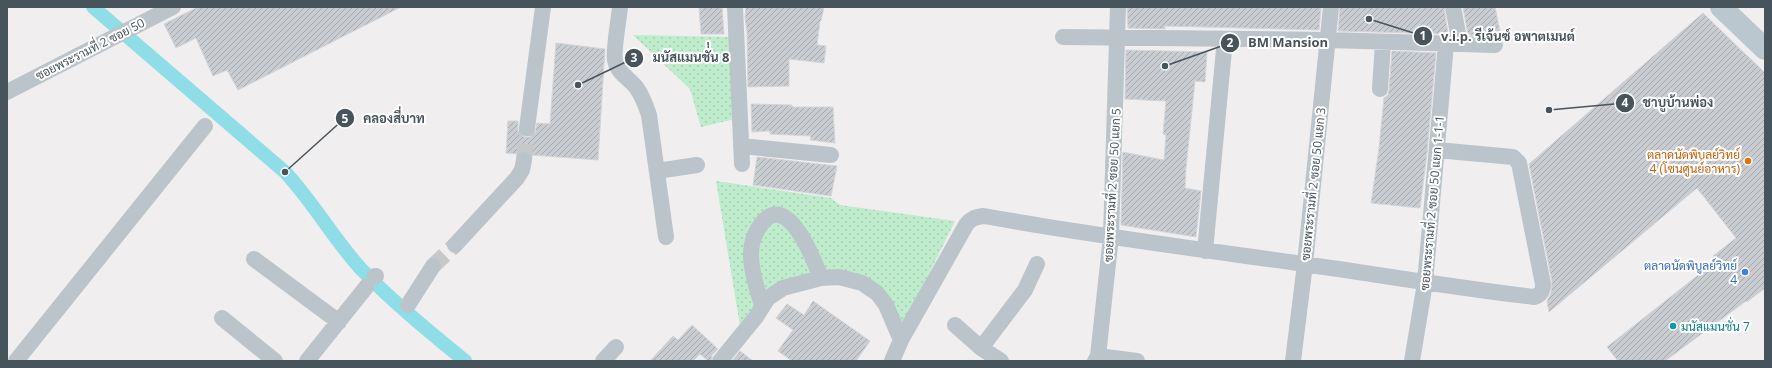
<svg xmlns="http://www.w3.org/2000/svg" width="1772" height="368" viewBox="0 0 1772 368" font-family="'Open Sans',Sarabun,sans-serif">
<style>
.grass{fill:url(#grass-dots)}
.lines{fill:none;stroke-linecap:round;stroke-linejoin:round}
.canal{stroke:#8fdde6;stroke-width:14}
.building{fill:url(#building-hatch);stroke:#d3d5d9}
.street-tunnel{stroke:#c7c8ca;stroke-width:16;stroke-dasharray:16 8;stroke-linecap:butt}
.street{stroke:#bbc4ca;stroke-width:16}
.secondary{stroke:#bbc7cf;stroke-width:22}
.food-dot{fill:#e8710a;stroke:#fff;stroke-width:1.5}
.shop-dot{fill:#3f7fe0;stroke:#fff;stroke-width:1.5}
.culture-dot{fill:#0f9aa8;stroke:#fff;stroke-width:1.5}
.labels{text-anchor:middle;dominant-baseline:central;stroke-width:4;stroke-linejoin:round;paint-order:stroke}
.street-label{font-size:12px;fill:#48545b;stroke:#fff}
.food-label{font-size:12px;fill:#c56008;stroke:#fff;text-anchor:end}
.shop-label{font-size:12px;fill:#366cbe;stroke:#fff;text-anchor:end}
.culture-label{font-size:12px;fill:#0d838f;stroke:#fff;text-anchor:start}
.leader{fill:none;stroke:#48545b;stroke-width:1.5}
.callout-dot{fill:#48545b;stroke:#fff;stroke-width:1.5}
.mark-label{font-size:12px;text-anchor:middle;font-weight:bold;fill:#fff}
.callout-label{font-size:13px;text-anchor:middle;font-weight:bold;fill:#48545b;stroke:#fff;stroke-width:4;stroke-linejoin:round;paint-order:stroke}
</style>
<defs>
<pattern id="grass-dots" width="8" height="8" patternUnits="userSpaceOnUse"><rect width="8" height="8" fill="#bfeccc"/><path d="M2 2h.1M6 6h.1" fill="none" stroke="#a6ccb1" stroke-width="1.8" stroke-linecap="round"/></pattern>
<pattern id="building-hatch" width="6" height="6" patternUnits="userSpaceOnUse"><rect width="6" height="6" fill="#c9ccd1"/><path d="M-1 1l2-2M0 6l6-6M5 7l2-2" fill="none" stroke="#a5a8ad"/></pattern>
</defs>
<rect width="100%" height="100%" fill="#f1eeef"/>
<path class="grass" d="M 633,35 L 732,37 L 735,119 L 701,127 L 690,89 Z
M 716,181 L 831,198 L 840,205 L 955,221 L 903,327 L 893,304 L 822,271 L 791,217 L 758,219 L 752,289 L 754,309 L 740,326 Z
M 774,220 L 793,230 L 813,274 L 768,291 L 764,289 L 757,260 L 761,234 Z"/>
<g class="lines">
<path class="canal" d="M 93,7 L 285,172 C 314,203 334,240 362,270 C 394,303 430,332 465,361"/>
</g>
<path class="building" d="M 198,7 L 401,7 L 238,90 L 227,70 L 213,76 L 196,38 L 176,48 L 164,24 Z
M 699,7 L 722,7 L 724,34 L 701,34 Z
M 746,7 L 824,7 L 821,21 L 820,21 L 817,45 L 826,46 L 824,63 L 789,59 L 789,86 L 748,87 L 747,32 L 745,17 Z
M 1127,7 L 1321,7 L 1319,30 L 1165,26 L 1165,29 L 1128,28 Z
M 1340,7 L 1444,7 L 1448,34 L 1338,31 Z
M 1463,7 L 1495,7 L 1501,36 L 1468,35 Z
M 1703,13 L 1765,73 L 1765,288 L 1747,302 L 1746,301 L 1665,361 L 1618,361 L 1607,347 L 1716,261 L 1713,256 L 1736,238 L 1697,188 L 1549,312 L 1547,301 L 1551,293 L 1552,282 L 1529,164 Z
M 556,43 L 605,49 L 598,160 L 532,155 L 525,151 L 517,154 L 506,153 L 508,121 L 518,121 L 518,132 L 522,136 L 526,137 L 531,137 L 535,133 L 537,123 L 550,124 Z
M 1126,50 L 1207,52 L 1205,82 L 1195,81 L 1186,168 L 1185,188 L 1201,191 L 1196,237 L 1121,225 L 1123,152 L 1164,160 L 1166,135 L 1163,134 L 1166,101 L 1125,99 Z
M 1392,51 L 1436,53 L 1427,153 L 1420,208 L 1371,203 L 1379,148 L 1384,98 L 1388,95 L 1389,90 Z
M 751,104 L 792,105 L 792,107 L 833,107 L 835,143 L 810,140 L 811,136 L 770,134 L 770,131 L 752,132 Z
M 757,157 L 837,166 L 831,196 L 753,185 Z
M 813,301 L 870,341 L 856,361 L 792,361 L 778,351 L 793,330 L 776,318 L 787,304 L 804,315 Z
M 692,325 L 718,349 L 712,355 L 711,361 L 708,361 L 700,354 L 693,361 L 650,361 L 673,336 L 678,340 Z
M 740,351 L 753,361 L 732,361 Z"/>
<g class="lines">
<path class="street-tunnel" d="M 524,160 L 527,128
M 433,266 L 455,245"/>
<path class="street" d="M 620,7 C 619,19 613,50 615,60 C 617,73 629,78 636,87 C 642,95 646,106 649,115 L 666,237
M 735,7 L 742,164
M 1453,7 L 1460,44
M 1063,37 L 1328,40 L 1495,45
M 1380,89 L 1383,42
M 7,92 L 173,7
M 527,128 L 543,7
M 741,146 L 831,155
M 657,171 L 697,165
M 455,245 L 517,178 L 522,170 L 524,160
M 1205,251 L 1225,39
M 254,259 L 339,322
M 375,276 L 376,276
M 408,305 L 433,266
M 762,305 C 757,289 751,271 751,254 C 751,243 755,232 762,223 C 788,191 814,260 821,278
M 222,318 L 275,361
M 955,325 L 981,348 L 1001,361
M 981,348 L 1025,290 L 1037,264
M 1098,356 L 1137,361
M 16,361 L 205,126
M 307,361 L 367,286
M 603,361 L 616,347
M 720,361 L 756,317 L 768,298 L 783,288 L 821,278 L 839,277 L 862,283 L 877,293 L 886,305 L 901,340
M 892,361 L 901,340 L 966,225 C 971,218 976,217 984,216 C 1090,235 1197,249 1304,264 C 1381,275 1457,288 1534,297 C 1541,295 1543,291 1543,284 L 1519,163 L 1513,157 L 1437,150
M 1095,361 L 1098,356 L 1111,236 L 1118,7
M 1293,361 L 1305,264 L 1331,7
M 1412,361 L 1425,283 L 1446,44"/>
<path class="secondary" d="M 1721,7 L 1765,49"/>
</g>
<circle class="food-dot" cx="1748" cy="161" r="4"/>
<circle class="shop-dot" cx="1745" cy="272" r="4"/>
<circle class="culture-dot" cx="1673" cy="326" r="4"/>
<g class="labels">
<g class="street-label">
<text transform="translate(90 49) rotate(-27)">ซอยพระรามที่ 2 ซอย 50</text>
<text transform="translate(1313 184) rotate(-84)">ซอยพระรามที่ 2 ซอย 50 แยก 3</text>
<text transform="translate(1112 185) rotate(-87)">ซอยพระรามที่ 2 ซอย 50 แยก 5</text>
<text transform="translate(1432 203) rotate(-85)">ซอยพระรามที่ 2 ซอย 50 แยก 1-1-1</text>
</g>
<g class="food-label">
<text x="1740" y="154">ตลาดนัดพิบูลย์วิทย์<tspan x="1740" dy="14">4 (โซนศูนย์อาหาร)</tspan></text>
</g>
<g class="shop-label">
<text x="1737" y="265">ตลาดนัดพิบูลย์วิทย์<tspan x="1737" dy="14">4</tspan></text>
</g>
<g class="culture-label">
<text x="1681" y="326">มนัสแมนชั่น 7</text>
</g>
</g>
<path class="leader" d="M1369 19L1423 36M1165 66L1230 43M578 85L634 58M1549 110L1625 103M285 172L345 118"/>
<g class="callout-dot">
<circle cx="1369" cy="19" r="4"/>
<circle cx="1165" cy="66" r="4"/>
<circle cx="578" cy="85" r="4"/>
<circle cx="1549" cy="110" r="4"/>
<circle cx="285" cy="172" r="4"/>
<circle cx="1423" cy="36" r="10"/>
<circle cx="1230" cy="43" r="10"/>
<circle cx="634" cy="58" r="10"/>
<circle cx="1625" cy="103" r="10"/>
<circle cx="345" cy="118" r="10"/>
</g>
<g class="mark-label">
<text x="1423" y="40">1</text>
<text x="1230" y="47">2</text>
<text x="634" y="62">3</text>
<text x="1625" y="107">4</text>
<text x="345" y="123">5</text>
</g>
<g class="callout-label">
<text x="1508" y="41">v.i.p. รีเจ้นซ์ อพาตเมนต์</text>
<text x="1288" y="47">BM Mansion</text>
<text x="691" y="62">มนัสแมนชั่่น 8</text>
<text x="1678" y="107">ชาบูบ้านพ่อง</text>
<text x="394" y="123">คลองสี่บาท</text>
</g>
<rect width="1772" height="368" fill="none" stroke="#48545b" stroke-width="16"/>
</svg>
